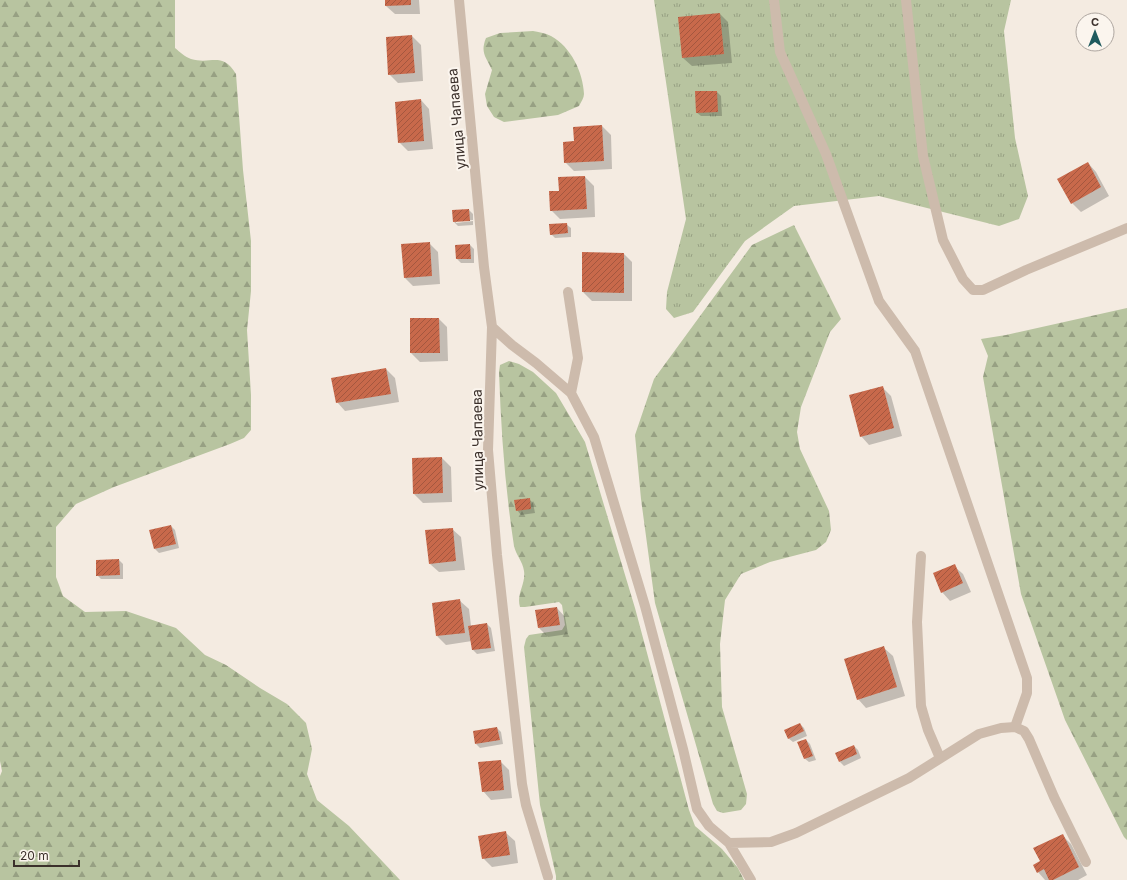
<svg xmlns="http://www.w3.org/2000/svg" width="1127" height="880" viewBox="0 0 1127 880" font-family="Inter,sans-serif">
<style>
.grass{fill:url(#grass-tufts)}
.forest{fill:url(#forest-firs)}
.shadow{fill:#0003}
.building{fill:url(#building-hatch)}
.lines{fill:none;stroke-linecap:round;stroke-linejoin:round}
.minor{stroke:#cdbbac;stroke-width:10}
.labels{text-anchor:middle;dominant-baseline:central;stroke-width:4;stroke-linejoin:round;paint-order:stroke}
.street-label{font-size:14px;fill:#3b302b;stroke:#fbf5ee}
</style>
<defs>
<pattern id="grass-tufts" width="24" height="20" patternUnits="userSpaceOnUse"><rect width="24" height="20" fill="#b8c4a0"/><path d="M3 7l-1-3M5 7V3M7 7l1-3M15 17l-1-3M17 17v-4M19 17l1-3" fill="none" stroke="#97a083"/></pattern>
<pattern id="forest-firs" width="22" height="20" patternUnits="userSpaceOnUse"><rect width="22" height="20" fill="#b8c4a0"/><path d="M5 1l3.5 6h-7zM16 11l3.5 6h-7z" fill="#97a083"/></pattern>
<pattern id="building-hatch" width="6" height="6" patternUnits="userSpaceOnUse"><rect width="6" height="6" fill="#c8694b"/><path d="M-1 1l2-2M0 6l6-6M5 7l2-2" fill="none" stroke="#a4573f"/></pattern>
</defs>
<rect width="100%" height="100%" fill="#f4ebe1"/>
<path class="grass" d="M 654,0 L 1011,0 L 1004,31 L 1015,138 L 1028,196 L 1019,219 L 999,226 L 879,196 L 794,206 L 745,241 L 693,312 L 674,318 L 666,309 L 667,292 L 686,219 Z"/>
<path class="forest" d="M 0,0 L 175,0 L 175,48 C 180,52 185,57 191,59 C 211,65 222,51 236,74 L 243,170 L 251,241 L 251,291 L 247,330 L 251,395 L 251,430 L 244,438 L 230,444 L 114,487 L 76,504 L 56,527 L 56,577 L 63,596 L 85,612 L 126,611 L 176,628 L 205,655 L 226,665 L 260,688 L 287,704 L 306,723 L 312,749 L 307,774 L 317,800 L 349,826 L 400,880 L 0,880 L 0,776 L 2,771 L 0,761 Z
M 533,31 C 538,32 545,33 551,36 C 571,47 583,72 584,94 C 584,98 581,102 579,106 L 558,115 L 504,122 L 494,117 L 487,106 L 485,94 L 492,70 C 486,57 480,53 486,38 L 500,33 Z
M 794,225 L 841,319 L 830,332 L 801,407 L 797,432 L 800,449 L 829,511 L 831,530 L 826,542 L 816,550 L 770,562 L 741,574 L 725,600 L 720,644 L 722,707 L 747,794 L 746,804 L 741,810 L 723,813 L 717,811 L 713,804 L 655,603 L 641,499 L 635,435 L 654,379 L 752,245 Z
M 1127,308 L 1127,840 L 1124,837 L 1065,720 L 1021,594 L 983,377 L 988,356 L 981,339 L 1006,335 Z
M 509,361 L 519,364 L 533,372 L 556,393 L 585,442 L 635,608 L 689,810 L 695,826 L 722,849 L 738,868 L 744,880 L 556,880 L 556,876 L 540,805 L 524,647 L 526,639 L 529,635 L 562,630 L 565,625 L 562,605 L 559,602 L 525,607 L 520,607 C 516,594 526,584 524,571 C 523,562 516,555 514,546 C 505,488 501,430 499,372 L 500,365 Z"/>
<path class="shadow" d="M 386,0 L 419,0 L 420,14 L 395,14 L 386,6 Z
M 720,14 L 728,22 L 732,63 L 692,66 L 683,58 Z
M 412,36 L 421,45 L 423,81 L 398,83 L 389,74 Z
M 717,92 L 721,96 L 722,116 L 701,116 L 696,112 Z
M 421,100 L 429,109 L 433,149 L 408,151 L 399,142 Z
M 602,126 L 611,135 L 612,169 L 574,171 L 565,162 L 575,142 Z
M 1088,163 L 1096,172 L 1109,196 L 1081,212 L 1072,203 Z
M 585,177 L 594,186 L 595,217 L 560,219 L 551,210 L 560,192 Z
M 469,210 L 473,214 L 473,220 L 456,221 L 456,223 L 473,221 L 473,225 L 458,226 L 454,222 Z
M 566,224 L 571,228 L 571,237 L 555,238 L 551,234 Z
M 429,243 L 438,252 L 440,284 L 413,286 L 404,277 Z
M 470,245 L 474,249 L 474,263 L 461,263 L 457,259 L 456,246 Z
M 624,254 L 632,262 L 632,301 L 592,301 L 583,292 Z
M 439,319 L 447,327 L 448,361 L 420,362 L 411,353 Z
M 386,369 L 395,378 L 399,402 L 345,411 L 337,402 Z
M 882,387 L 891,396 L 902,436 L 869,445 L 861,436 Z
M 442,458 L 451,467 L 452,502 L 423,503 L 414,494 Z
M 529,499 L 533,503 L 535,513 L 521,515 L 517,510 Z
M 171,526 L 175,530 L 179,548 L 159,553 L 155,549 Z
M 452,529 L 461,537 L 465,570 L 439,572 L 430,564 Z
M 119,560 L 123,564 L 123,579 L 101,579 L 97,575 Z
M 954,566 L 963,574 L 971,592 L 950,601 L 942,592 Z
M 460,601 L 469,609 L 471,626 L 487,624 L 491,628 L 495,651 L 477,654 L 473,650 L 472,641 L 446,645 L 437,636 L 433,604 Z
M 557,608 L 565,617 L 568,634 L 548,637 L 539,628 L 536,611 Z
M 884,648 L 893,656 L 905,696 L 866,708 L 858,699 Z
M 800,724 L 804,728 L 807,736 L 793,742 L 788,738 Z
M 497,728 L 501,732 L 503,744 L 480,748 L 476,744 Z
M 806,740 L 810,744 L 816,760 L 809,762 L 804,758 Z
M 854,746 L 858,750 L 861,758 L 844,766 L 840,762 Z
M 500,761 L 509,770 L 512,798 L 491,800 L 483,791 Z
M 506,833 L 515,841 L 518,863 L 492,867 L 483,858 Z
M 1062,835 L 1071,844 L 1087,875 L 1078,880 L 1045,880 L 1038,872 L 1041,862 Z"/>
<path class="building" d="M 385,0 L 411,0 L 411,5 L 385,6 Z
M 720,13 L 724,54 L 682,58 L 678,17 Z
M 412,35 L 415,73 L 388,75 L 386,37 Z
M 695,91 L 717,91 L 718,112 L 696,113 Z
M 421,99 L 424,141 L 398,143 L 395,102 Z
M 602,125 L 604,161 L 564,163 L 563,142 L 574,141 L 573,127 Z
M 1088,162 L 1101,187 L 1071,204 L 1057,179 Z
M 585,176 L 587,209 L 550,211 L 549,191 L 559,191 L 558,177 Z
M 469,209 L 470,221 L 453,222 L 452,210 Z
M 567,223 L 568,233 L 550,235 L 549,224 Z
M 430,242 L 432,276 L 404,278 L 401,244 Z
M 470,244 L 471,259 L 456,259 L 455,245 Z
M 582,252 L 624,253 L 624,293 L 582,292 Z
M 410,318 L 439,318 L 440,353 L 410,353 Z
M 386,368 L 391,394 L 336,403 L 331,378 Z
M 883,386 L 894,428 L 860,437 L 849,395 Z
M 442,457 L 443,493 L 413,494 L 412,458 Z
M 530,498 L 531,509 L 516,511 L 514,500 Z
M 171,525 L 176,544 L 154,549 L 149,530 Z
M 453,528 L 456,561 L 429,564 L 425,530 Z
M 119,559 L 120,575 L 96,576 L 96,560 Z
M 955,564 L 963,583 L 941,593 L 933,573 Z
M 460,599 L 465,633 L 436,636 L 432,603 Z
M 557,607 L 560,625 L 538,628 L 535,610 Z
M 487,623 L 491,648 L 472,650 L 468,626 Z
M 884,646 L 897,687 L 857,700 L 844,659 Z
M 800,723 L 804,731 L 788,739 L 784,730 Z
M 497,727 L 500,740 L 475,744 L 473,731 Z
M 806,739 L 813,756 L 804,759 L 797,742 Z
M 854,745 L 857,754 L 839,762 L 835,753 Z
M 501,760 L 504,790 L 482,792 L 478,762 Z
M 506,831 L 510,855 L 482,859 L 478,836 Z
M 1063,834 L 1079,867 L 1053,880 L 1049,880 L 1044,869 L 1037,873 L 1033,865 L 1040,861 L 1033,848 Z"/>
<g class="lines">
<path class="minor" d="M 459,0 L 484,267 L 492,327 L 488,450 L 497,555 L 522,784 L 526,805 L 548,877
M 774,0 L 780,52 L 826,154 L 879,301 L 915,351 L 1027,678 L 1027,693 L 1015,727
M 906,0 L 923,156 L 943,240 L 963,279 L 973,290 L 983,290 L 1026,270 L 1127,228
M 568,292 L 578,358 L 571,393
M 492,327 L 512,345 L 536,363 L 571,393 L 594,437 L 645,606 L 683,749 L 697,809 L 709,826 L 729,843 L 751,880
M 921,556 L 917,622 L 921,706 L 928,730 L 940,758
M 729,843 L 771,842 L 796,833 L 909,778 L 979,734 L 1001,728 L 1015,727 L 1024,731 L 1029,739 L 1054,797 L 1086,862"/>
</g>
<g class="labels">
<g class="street-label">
<text transform="translate(456 119) rotate(-95)">улица Чапаева</text>
<text transform="translate(477 440) rotate(-91)">улица Чапаева</text>
</g>
</g>
<g transform="translate(1095 32)"><circle r="19" fill="#fbf5ee" stroke="#aea6a0"/>
<path d="M0-3L7 15L0 10L-7 15Z" fill="#1f5a5e"/>
<text y="-6" font-size="11" font-weight="bold" text-anchor="middle" fill="#3b302b">С</text>
</g>
<path d="M14 860v6h65v-6" fill="none" stroke="#3b302b" stroke-width="2"/>
<text x="20" y="860" font-size="12" fill="#3b302b" stroke="#fbf5ee" stroke-width="3" paint-order="stroke">20 m</text>
</svg>
